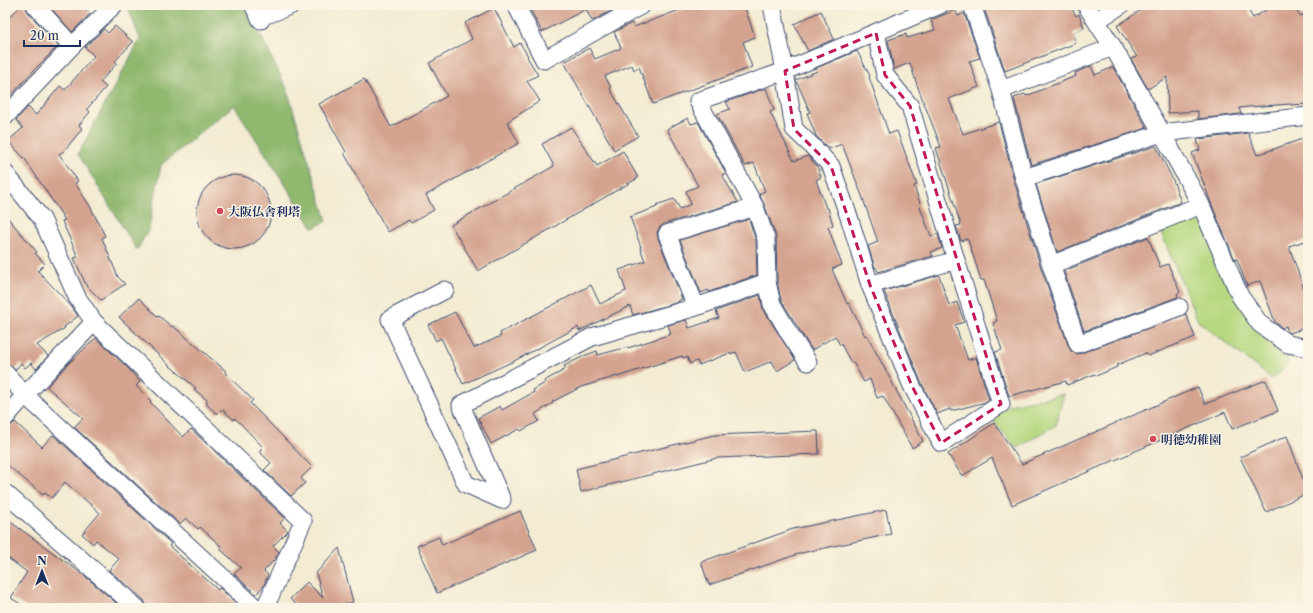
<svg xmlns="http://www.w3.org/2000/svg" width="1313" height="613" viewBox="0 0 1313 613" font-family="'Libre Caslon Text','Noto Serif JP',serif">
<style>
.green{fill:#b6d880;stroke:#68846f}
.forest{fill:#90b86e;stroke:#567466}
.building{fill:#d4a38f}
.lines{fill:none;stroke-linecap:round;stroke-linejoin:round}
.minor-casing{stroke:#3b4b70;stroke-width:19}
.minor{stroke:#fff;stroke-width:17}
.marked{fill:none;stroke:#c2185b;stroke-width:3;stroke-dasharray:8 5;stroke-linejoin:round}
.poi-dot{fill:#d1495b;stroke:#fcf5e5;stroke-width:1.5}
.labels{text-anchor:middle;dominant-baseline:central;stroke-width:3;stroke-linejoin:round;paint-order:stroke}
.poi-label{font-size:12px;font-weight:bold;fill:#1b2f5e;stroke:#fcf5e5;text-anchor:start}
</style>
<rect width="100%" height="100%" fill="#fcf5e5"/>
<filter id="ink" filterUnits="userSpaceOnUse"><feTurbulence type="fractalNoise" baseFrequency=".025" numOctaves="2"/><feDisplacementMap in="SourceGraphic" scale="8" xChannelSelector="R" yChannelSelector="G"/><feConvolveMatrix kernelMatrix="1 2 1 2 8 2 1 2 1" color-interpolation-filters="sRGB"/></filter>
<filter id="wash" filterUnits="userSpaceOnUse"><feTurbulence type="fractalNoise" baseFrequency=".012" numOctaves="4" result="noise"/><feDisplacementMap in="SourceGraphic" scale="16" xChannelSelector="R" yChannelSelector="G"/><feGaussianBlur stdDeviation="0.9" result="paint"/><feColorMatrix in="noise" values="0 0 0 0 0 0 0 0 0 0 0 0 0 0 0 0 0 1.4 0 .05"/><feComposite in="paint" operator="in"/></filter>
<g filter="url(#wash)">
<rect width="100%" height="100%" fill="#f3ecd3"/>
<path class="green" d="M 1198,212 L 1235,297 L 1288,349 L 1288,364 L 1272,379 L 1198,321 L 1159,228 Z
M 1064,394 L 1056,425 L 1017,448 L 990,417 L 1009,405 Z"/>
<path class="forest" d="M 127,5 L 246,5 L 287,89 L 327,221 L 313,228 L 234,105 L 161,165 L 149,229 L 137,250 L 78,154 L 140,39 Z"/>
<g id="blocks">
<path class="building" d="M 22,5 L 25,5 L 28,12 L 58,46 L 34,70 L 5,102 L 5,21 Z
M 48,5 L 82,5 L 90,14 L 72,32 Z
M 539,5 L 622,5 L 592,21 L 586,9 L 542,32 L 530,9 Z
M 693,5 L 744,5 L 755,37 L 743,42 L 752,67 L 653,104 L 639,67 L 634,70 L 632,65 L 605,76 L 611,88 L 610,89 L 638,136 L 614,150 L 564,62 L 589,48 L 595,59 L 621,48 L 614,32 L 632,23 L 634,27 Z
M 983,5 L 1070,5 L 1076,16 L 1079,14 L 1084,28 L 1073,33 L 1076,43 L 1005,71 Z
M 1137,5 L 1245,5 L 1253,18 L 1274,5 L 1293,5 L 1300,16 L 1308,13 L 1308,104 L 1291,105 L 1291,104 L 1248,107 L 1239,108 L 1241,114 L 1198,119 L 1198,111 L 1168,113 L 1167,77 L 1148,89 L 1131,59 L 1137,57 L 1117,26 L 1141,10 Z
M 494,8 L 514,47 L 520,43 L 528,56 L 527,57 L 538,75 L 527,81 L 540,101 L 507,122 L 519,143 L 426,195 L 434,210 L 411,223 L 409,220 L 388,232 L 344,153 L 346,152 L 319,104 L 364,79 L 391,127 L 447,96 L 429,63 L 472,39 L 465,23 Z
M 955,10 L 958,16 L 964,13 L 980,58 L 969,61 L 979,87 L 949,99 L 963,134 L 999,122 L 1014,181 L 1041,268 L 1069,347 L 1071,351 L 1076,354 L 1081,353 L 1186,314 L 1195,337 L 1148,356 L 1146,353 L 1117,365 L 1117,367 L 1096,376 L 1095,374 L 1067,385 L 1066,381 L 1009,396 L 995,352 L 1002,350 L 993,323 L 997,321 L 984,280 L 981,280 L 968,240 L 966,239 L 961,241 L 956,226 L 961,225 L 936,148 L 941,147 L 917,85 L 910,63 L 894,69 L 888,40 L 906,34 L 907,38 L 935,30 L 931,20 Z
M 821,11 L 834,39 L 808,51 L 794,24 Z
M 115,26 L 133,42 L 115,61 L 117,63 L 100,82 L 106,87 L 87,109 L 90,112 L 79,125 L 82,129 L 64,151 L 59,154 L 78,181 L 75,183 L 90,206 L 105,236 L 102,238 L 118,277 L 125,284 L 101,300 L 86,285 L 74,258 L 78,257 L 62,221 L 65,220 L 25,159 L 8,141 L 23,128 L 16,120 L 28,107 L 36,115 L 60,86 L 65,90 L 94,56 L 85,47 L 104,29 L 108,33 Z
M 857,51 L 870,76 L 869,77 L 889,134 L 897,131 L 917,185 L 914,186 L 920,203 L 919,204 L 931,236 L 938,234 L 942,248 L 931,252 L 933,256 L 878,272 L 876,267 L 875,268 L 868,246 L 878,242 L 862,196 L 842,144 L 829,149 L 816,136 L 807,113 L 810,112 L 796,80 L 817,71 L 816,68 Z
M 1091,66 L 1095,75 L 1113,67 L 1147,128 L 1031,165 L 1014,98 L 1025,94 L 1026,96 L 1076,76 L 1075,73 Z
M 766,88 L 774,110 L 770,112 L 794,161 L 808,156 L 817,166 L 821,177 L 816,180 L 826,208 L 828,208 L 833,225 L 828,227 L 842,265 L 832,269 L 847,304 L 849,303 L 865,336 L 867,335 L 923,441 L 912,448 L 883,396 L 877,398 L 870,379 L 864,382 L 853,362 L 851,363 L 841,344 L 840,345 L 835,336 L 812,350 L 781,300 L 777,281 L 776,236 L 764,204 L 759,194 L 765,191 L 754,163 L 745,166 L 717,114 L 730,109 L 726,102 Z
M 688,118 L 691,124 L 698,122 L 726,173 L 722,175 L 738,202 L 664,224 L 659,228 L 657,233 L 658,238 L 682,299 L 678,301 L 679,302 L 633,315 L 630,306 L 579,331 L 578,327 L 514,361 L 463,384 L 441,338 L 436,341 L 428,325 L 455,312 L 474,348 L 501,336 L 500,333 L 591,285 L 600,304 L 626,291 L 619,270 L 645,261 L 640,247 L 641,247 L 630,217 L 657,207 L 656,205 L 674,199 L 680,209 L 691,204 L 686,191 L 698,186 L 667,129 Z
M 571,127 L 597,166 L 623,151 L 638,178 L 478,271 L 451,225 L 554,166 L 542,144 Z
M 1248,133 L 1257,155 L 1302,139 L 1308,157 L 1308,240 L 1289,246 L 1305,292 L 1308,291 L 1308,327 L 1290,333 L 1288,332 L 1286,326 L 1282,328 L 1275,322 L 1260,281 L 1247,286 L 1237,259 L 1235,260 L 1215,213 L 1192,153 L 1200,150 L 1197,140 L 1200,139 Z
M 1156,146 L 1173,180 L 1181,202 L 1057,252 L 1036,184 Z
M197 212a37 37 0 1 1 74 0a37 37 0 1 1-74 0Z
M 5,215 L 37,252 L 35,253 L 45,264 L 38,271 L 71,306 L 78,316 L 64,327 L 65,328 L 37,345 L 48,356 L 36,369 L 31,363 L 25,368 L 21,363 L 15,370 L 8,364 L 5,363 Z
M 749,219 L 756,241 L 757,275 L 709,292 L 708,290 L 701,293 L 680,240 Z
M 1148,237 L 1160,267 L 1168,264 L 1180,292 L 1177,294 L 1178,297 L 1084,331 L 1064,271 Z
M 939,275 L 949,305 L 957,302 L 964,322 L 955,325 L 968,360 L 976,357 L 989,400 L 986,402 L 951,411 L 950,409 L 937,414 L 921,382 L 884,291 Z
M 760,295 L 763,309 L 795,360 L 777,371 L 772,361 L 745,372 L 736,352 L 730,354 L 730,353 L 699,365 L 697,361 L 690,364 L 687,357 L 683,358 L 682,356 L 617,377 L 617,376 L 581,387 L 552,402 L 553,403 L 535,414 L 539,421 L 521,431 L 519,429 L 491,444 L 478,418 L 500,406 L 502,410 L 534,392 L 533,390 L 545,383 L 544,381 L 566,369 L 564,366 L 586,355 L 597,351 L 598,355 L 628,347 L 628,348 L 671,334 L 668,325 L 686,320 L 689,328 L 719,318 L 716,311 Z
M 139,298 L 158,317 L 159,316 L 172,327 L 173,326 L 226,371 L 225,373 L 253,400 L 250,403 L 312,467 L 301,478 L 305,483 L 291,496 L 264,470 L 271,463 L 259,451 L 263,447 L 235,418 L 234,420 L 222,409 L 217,414 L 207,405 L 207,400 L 194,389 L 196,388 L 170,366 L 119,317 Z
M 96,338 L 127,367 L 140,382 L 136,386 L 151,401 L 150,402 L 183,437 L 191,429 L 285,518 L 280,523 L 288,531 L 273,546 L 279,552 L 275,559 L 264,571 L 268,575 L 263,587 L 256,594 L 234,574 L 241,568 L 219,548 L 221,546 L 200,527 L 198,529 L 186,518 L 180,524 L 74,427 L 83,418 L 47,387 L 68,364 Z
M 1266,380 L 1278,411 L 1232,429 L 1225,412 L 1012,505 L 992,458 L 962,476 L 948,454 L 994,423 L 1022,464 L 1198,387 L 1205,404 Z
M 15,422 L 42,447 L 53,435 L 60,441 L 165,538 L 171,544 L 169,546 L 218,590 L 220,588 L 241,608 L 147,608 L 144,600 L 109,570 L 119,559 L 96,540 L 93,544 L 82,534 L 100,513 L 65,482 L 52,498 L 45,493 L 43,495 L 5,463 L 5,428 L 9,427 Z
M 818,431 L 819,454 L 717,458 L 581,492 L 576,469 L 714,435 Z
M 1287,436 L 1308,493 L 1266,512 L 1240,457 Z
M 886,510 L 891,534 L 801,553 L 709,585 L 701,562 L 793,529 Z
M 520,511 L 537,550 L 437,593 L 417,546 L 439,537 L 442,545 Z
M 5,518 L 85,576 L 122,608 L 27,608 L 11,598 L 27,572 L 5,556 Z
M 339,548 L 353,602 L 332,607 L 333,608 L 300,608 L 290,599 L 307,582 L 323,598 L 316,573 Z"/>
</g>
</g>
<g filter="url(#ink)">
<use href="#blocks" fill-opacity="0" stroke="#3b4b70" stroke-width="1"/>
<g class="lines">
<defs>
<path id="minor" d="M 35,5 L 72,46
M 253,5 L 261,20
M 516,5 L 544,60 L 642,5
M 772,5 L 785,71 L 794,129 L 813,147 L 831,166 L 850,220 L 870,285 L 912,386 L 941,443 L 1001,404 L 956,260 L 910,106 L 885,75 L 876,33
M 972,5 L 1001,90 L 1024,178 L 1162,133 L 1308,116
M 1086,5 L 1096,21
M 1121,5 L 1096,21 L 1113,47 L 1162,133 L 1201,205 L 1240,296 L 1260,324 L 1288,344 L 1308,348
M 269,14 L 292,5
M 1001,90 L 1113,47
M 5,117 L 72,46 L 114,5
M 5,173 L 42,219 L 77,297 L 94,322 L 303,521 L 265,608
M 1024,178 L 1051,265 L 1201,205
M 1051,265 L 1078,344 L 1179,307
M 870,285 L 956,260
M 445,290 L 390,319 L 466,484 L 502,500
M 696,307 L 667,234 L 755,207
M 808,362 L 789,333 L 772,304 L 767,282 L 766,239 L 755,207 L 698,101 L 785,71 L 940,5
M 5,373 L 25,395 L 256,608
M 5,418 L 25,395 L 94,322
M 5,493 L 137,608
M 502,500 L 461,405 L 592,337 L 696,307 L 767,282"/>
</defs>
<use href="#minor" class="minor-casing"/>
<use href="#minor" class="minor"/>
</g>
</g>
<path class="marked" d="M 876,33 L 885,75 L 910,106 L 1001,404 L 941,443 L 912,386 L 870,285 L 831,166 L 794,129 L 785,71 Z"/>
<g class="poi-dot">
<circle cx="220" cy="211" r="4"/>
<circle cx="1153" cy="439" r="4"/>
</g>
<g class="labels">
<g class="poi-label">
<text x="228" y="211">大阪仏舎利塔</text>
<text x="1161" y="439">明徳幼稚園</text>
</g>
</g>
<rect width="1313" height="613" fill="none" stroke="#fcf5e5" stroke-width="20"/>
<g transform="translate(42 571)" stroke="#fcf5e5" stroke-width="3" paint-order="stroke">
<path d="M0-3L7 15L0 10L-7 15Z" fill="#1b2f5e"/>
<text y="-6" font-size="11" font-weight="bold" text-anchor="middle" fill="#1b2f5e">N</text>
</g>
<path d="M24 40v6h56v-6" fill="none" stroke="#1b2f5e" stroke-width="2"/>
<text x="30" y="40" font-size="12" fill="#1b2f5e" stroke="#fcf5e5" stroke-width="3" paint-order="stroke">20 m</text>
</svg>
